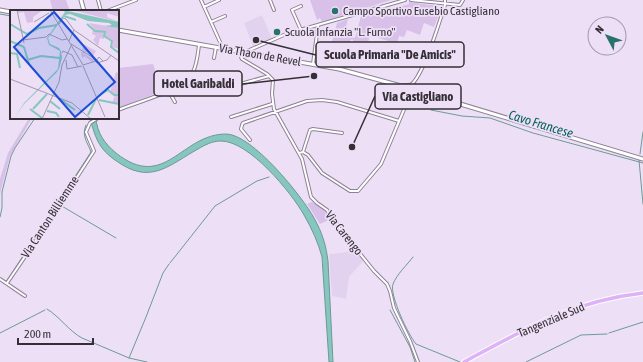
<svg xmlns="http://www.w3.org/2000/svg" width="643" height="362" viewBox="0 0 643 362" font-family="'Asap Condensed',sans-serif">
<style>
.built{fill:#e3d2ef}
.green{fill:#d8c0e8}
.water{fill:#86c6bf;stroke:#6d9996}
.lines{fill:none;stroke-linecap:round;stroke-linejoin:round}
.stream{stroke:#6d9996;stroke-width:1}
.street-casing{stroke:#8e8296;stroke-width:4}
.secondary-casing{stroke:#8e8296;stroke-width:5}
.primary-casing{stroke:#fff;stroke-width:5.5}
.street{stroke:#fff;stroke-width:2}
.secondary{stroke:#fff;stroke-width:3}
.primary{stroke:#ddb2f6;stroke-width:3.5}
.poi-dot{fill:#29716b;stroke:#ede0f6;stroke-width:1.5}
.labels{text-anchor:middle;dominant-baseline:central;stroke-width:3.5;stroke-linejoin:round;paint-order:stroke}
.poi-label{font-size:12px;fill:#342f37;stroke:#ede0f6;text-anchor:start}
.street-label{font-size:12px;fill:#342f37;stroke:#ede0f6}
.water-label{font-size:13px;font-style:italic;fill:#005f58;stroke:#ede0f6}
.inset-river{fill:none;stroke:#86c6bf;stroke-width:2}
.inset-road{fill:none;stroke:#a399aa;stroke-width:1}
.view{fill:#1d4ed8;fill-opacity:0.15;stroke:#1d4ed8;stroke-width:2}
.inset-edge{fill:none;stroke:#342f37;stroke-width:2}
.leader{fill:none;stroke:#342f37;stroke-width:1.5}
.callout-dot{fill:#342f37;stroke:#ede0f6;stroke-width:1.5}
.callout{fill:#ede0f6;stroke:#342f37;stroke-width:1.5}
.callout-label{font-size:13px;text-anchor:middle;font-weight:bold;fill:#342f37}
</style>
<rect width="100%" height="100%" fill="#ede0f6"/>
<path class="built" d="M 262,15 L 272,39 L 253,46 L 244,23 Z
M 347,240 L 364,260 L 349,277 L 346,299 L 332,296 L 329,254 L 342,253 L 349,251 Z"/>
<path class="green" d="M 50,0 L 66,0 L 70,11 L 53,11 Z
M 310,0 L 391,0 L 322,22 L 320,18 L 317,20 Z
M 409,2 L 437,6 L 440,12 L 434,27 L 424,23 L 420,35 L 407,30 L 404,37 L 399,36 L 397,44 L 370,35 L 363,61 L 353,58 L 358,45 L 354,44 L 353,40 L 352,39 L 349,42 L 347,42 L 345,47 L 332,42 L 337,23 L 348,19 L 344,35 L 355,38 L 361,16 L 375,12 L 377,13 L 409,4 Z
M 153,64 L 162,91 L 118,108 L 118,68 Z
M 29,118 L 32,118 L 10,156 L 0,194 L 0,208 L 0,179 L 8,153 Z
M 312,202 L 323,209 L 331,219 L 320,224 L 307,204 Z"/>
<path class="water" d="M 90,118 L 96,118 C 97,133 105,144 116,153 C 165,192 181,134 226,134 C 252,134 302,196 314,218 C 322,232 326,245 328,261 L 333,362 L 329,362 L 322,257 C 318,242 312,229 304,215 C 291,192 249,141 221,141 C 212,141 205,145 198,149 C 171,164 152,184 121,164 C 100,151 96,141 90,118 Z"/>
<g class="lines">
<path class="stream" d="M 0,14 L 11,16
M 379,90 L 381,84
M 431,110 L 462,116 L 490,118 L 533,133 L 643,163
M 640,154 L 643,132
M 639,160 L 643,204
M 60,205 L 116,238
M 0,217 L 2,208 L 2,192 L 11,156 L 15,148 L 35,118
M 413,257 C 407,265 397,274 393,284 C 389,295 409,336 416,344 L 460,362
M 170,263 L 215,206 L 257,181 L 269,177
M 6,282 L 91,152 C 88,143 81,136 86,125
M 47,309 C 60,317 69,331 82,338 L 129,358 L 147,362
M 390,310 L 410,347 L 415,362
M 0,333 L 45,310
M 609,333 L 643,322
M 129,358 L 146,317 L 163,273 L 169,264
M 526,362 L 581,335 L 607,334"/>
<defs>
<path id="street" d="M 98,0 L 101,11
M 201,0 L 220,42 L 221,48
M 270,0 L 274,10
M 411,0 L 460,5 L 463,0
M 301,6 L 292,10 L 301,30
M 204,7 L 219,0
M 107,11 L 136,0
M 211,22 L 225,16
M 241,52 L 241,57 L 242,59 L 267,74 L 273,80 L 272,94 L 274,109 L 302,159 L 311,197 L 317,203 L 327,210 L 340,229 L 374,271 L 387,284 L 390,291 L 394,308 L 410,341 L 418,362
M 245,52 L 286,34 L 405,0
M 214,58 L 216,47
M 313,64 L 318,26
M 192,73 L 205,85
M 183,82 L 188,88
M 411,85 C 424,74 439,23 445,5 L 445,0
M 233,86 L 269,76
M 168,90 L 175,102
M 118,110 C 139,101 181,92 193,72 C 197,64 198,53 199,45
M 231,117 L 272,104
M 250,140 L 241,129 L 242,125 L 243,123 L 307,101 L 322,100 L 337,102 L 399,121
M 303,152 L 310,130 L 313,129 L 342,133
M 299,153 L 303,152 L 308,155 L 322,173 L 350,191 L 358,191 L 381,164 L 408,100 L 413,94
M 0,279 L 25,296
M 7,283 L 37,239 L 94,151 L 86,132 L 90,123 L 98,118"/>
<path id="secondary" d="M 81,0 L 84,11
M 0,10 L 11,12
M 118,30 L 339,69 L 401,86 L 414,85 L 417,89 L 416,92 L 412,94 L 409,92 L 408,89 L 410,86
M 416,92 L 427,94 L 643,159"/>
<path id="primary" d="M 464,362 C 525,329 573,301 643,293"/>
</defs>
<use href="#street" class="street-casing"/>
<use href="#secondary" class="secondary-casing"/>
<use href="#primary" class="primary-casing"/>
<use href="#street" class="street"/>
<use href="#secondary" class="secondary"/>
<use href="#primary" class="primary"/>
</g>
<g class="poi-dot">
<circle cx="335" cy="11" r="4"/>
<circle cx="277" cy="32" r="4"/>
</g>
<g class="labels">
<g class="poi-label">
<text x="343" y="11">Campo Sportivo Eusebio Castigliano</text>
<text x="285" y="32">Scuola Infanzia "L. Furno"</text>
</g>
<g class="street-label">
<text transform="translate(260 55) rotate(10)">Via Thaon de Revel</text>
<text transform="translate(50 217) rotate(-57)">Via Canton Billiemme</text>
<text transform="translate(344 233) rotate(52)">Via Carengo</text>
<text transform="translate(551 320) rotate(-23)">Tangenziale Sud</text>
</g>
<g class="water-label">
<text transform="translate(541 124) rotate(17)">Cavo Francese</text>
</g>
</g>
<g transform="translate(10 10)">
<rect width="109" height="109" fill="#ede0f6"/>
<path d="M 8,0 L 33,0 L 23,7 L 23,12 L 17,13 L 14,2 L 8,3 ZM 62,0 L 109,0 L 109,7 L 97,3 L 97,7 L 109,12 ZM 79,13 L 109,18 L 109,39 L 102,37 L 103,30 L 95,26 L 95,22 L 87,22 ZM 83,20 L 95,24 L 94,29 L 90,28 L 88,36 L 83,30 L 86,26 L 82,24 ZM 75,35 L 86,41 L 83,46 L 76,42 L 73,43 L 84,50 L 82,52 L 75,46 L 72,48 L 71,42 L 75,42 L 72,39 ZM 106,62 L 109,64 L 108,94 L 102,93 L 105,85 L 100,82 Z" fill="#d8c0e8"/>
<path d="M 53,0 L 109,12 L 109,18 L 95,16 L 102,15 L 99,13 L 78,11 L 60,4 L 55,5 L 38,28 L 40,34 L 49,38 L 51,41 L 52,48 L 49,59 L 46,63 L 14,94 L 4,109 L 14,93 L 48,59 L 50,41 L 39,35 L 37,28 L 55,2 Z" fill="#86c6bf"/>
<path class="inset-river" d="M 54,6 L 66,10M 0,14 L 17,24 L 29,18 L 47,15M 77,14 L 85,21 L 95,22 L 94,26 L 102,31 L 101,37 L 109,43M 0,31 L 14,37M 14,37 L 19,54M 0,43 L 7,44 L 10,58M 31,46 L 50,48M 17,50 L 31,46M 88,86 L 98,80 L 104,85 L 109,85M 50,89 L 65,100M 89,90 L 109,94M 40,91 L 50,99M 20,99 L 32,108M 23,99 L 37,84M 37,101 L 46,103 L 49,107M 78,105 L 86,89"/>
<path class="inset-road" d="M 7,0 L 14,33M 40,0 L 73,55M 24,12 L 39,3M 49,14 L 53,8 L 56,9 L 64,20 L 109,51M 13,30 L 36,27 L 39,24 L 52,30 L 57,29M 59,31 L 64,20M 61,34 L 82,47 L 87,53 L 97,50 L 101,45M 52,43 L 53,41 L 62,45 L 68,57M 56,50 L 57,59 L 72,56M 73,55 L 86,51 L 89,47 L 93,51M 73,56 L 95,107M 0,69 L 62,93 L 81,109M 32,109 L 49,72 L 52,55 L 61,36"/>
<path class="view" d="M 44,2 L 105,72 L 65,107 L 4,37 Z"/>
<rect width="109" height="109" class="inset-edge"/>
</g>
<path class="leader" d="M256 40L316 55M314 76L242 84M352 147L375 96"/>
<g class="callout-dot">
<circle cx="256" cy="40" r="4"/>
<circle cx="314" cy="76" r="4"/>
<circle cx="352" cy="147" r="4"/>
</g>
<g class="callout">
<rect x="316" y="42" width="148" height="25" rx="4"/>
<rect x="154" y="71" width="88" height="25" rx="4"/>
<rect x="375" y="84" width="86" height="25" rx="4"/>
</g>
<g class="callout-label">
<text x="390" y="59">Scuola Primaria "De Amicis"</text>
<text x="198" y="88">Hotel Garibaldi</text>
<text x="418" y="101">Via Castigliano</text>
</g>
<g transform="translate(607 36) rotate(311)"><circle r="19" fill="#ede0f6" stroke="#a399aa"/>
<path d="M0-3L7 15L0 10L-7 15Z" fill="#29716b"/>
<text y="-6" font-size="11" font-weight="bold" text-anchor="middle" fill="#342f37">N</text>
</g>
<path d="M18 338v6h75v-6" fill="none" stroke="#342f37" stroke-width="2"/>
<text x="24" y="338" font-size="12" fill="#342f37" stroke="#ede0f6" stroke-width="3" paint-order="stroke">200 m</text>
</svg>
